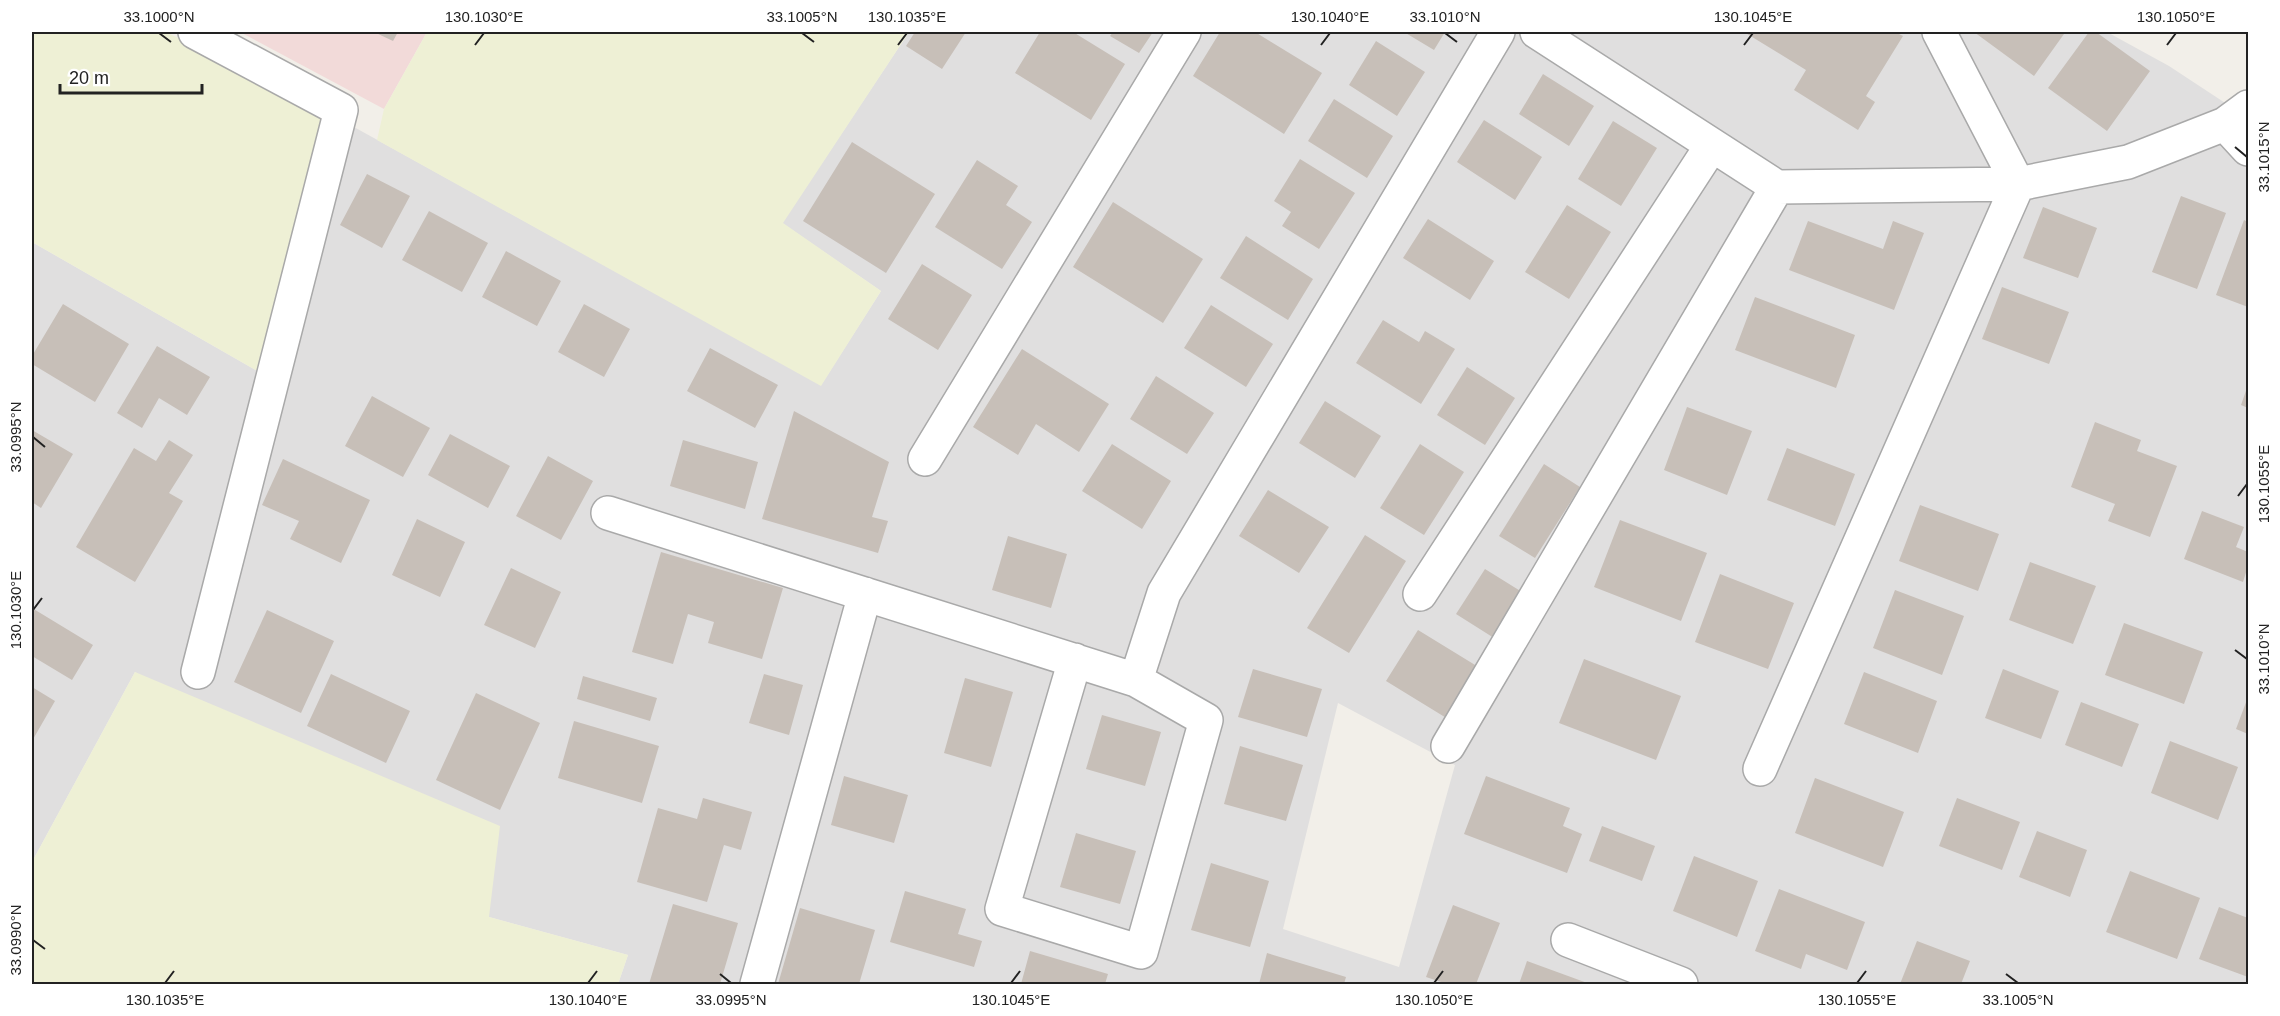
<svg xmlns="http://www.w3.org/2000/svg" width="2280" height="1016" viewBox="0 0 2280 1016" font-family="Arial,sans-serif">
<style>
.residential{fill:#e0dfdf;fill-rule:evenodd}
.commercial{fill:#f2dad9}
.farmland{fill:#eef0d5}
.building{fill:#c7bfb8}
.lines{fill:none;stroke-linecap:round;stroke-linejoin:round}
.minor-casing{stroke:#a9a9a9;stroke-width:36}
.minor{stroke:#fff;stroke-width:33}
.ticks{fill:none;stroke:#222;stroke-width:2}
.neatline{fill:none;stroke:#222;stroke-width:2}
.ticks-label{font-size:15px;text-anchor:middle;fill:#222}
</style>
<rect width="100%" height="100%" fill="#f2efe9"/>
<path class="residential" d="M 909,32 L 2107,32 L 2169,66 L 2248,118 L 2248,984 L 618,984 L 628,955 L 489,917 L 135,672 L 32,862 L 32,242 L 261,373 L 325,111 L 821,385 L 881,291 L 782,223 ZM 1338,703 L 1455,765 L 1399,967 L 1283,929 Z"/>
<path class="commercial" d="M 240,32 L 427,32 L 384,109 Z"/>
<path class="farmland" d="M 32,32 L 166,32 L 325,111 L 261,373 L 32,242 Z
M 427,32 L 710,32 L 714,34 L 716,32 L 909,32 L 783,223 L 881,291 L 821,386 L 377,140 L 384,109 Z
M 135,672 L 500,826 L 489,917 L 628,955 L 618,984 L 32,984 L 32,862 Z"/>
<path class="building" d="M 374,32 L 398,32 L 393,41 Z
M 915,32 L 966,32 L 942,69 L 906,46 Z
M 1040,32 L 1073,32 L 1125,64 L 1091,120 L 1015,73 Z
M 1113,32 L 1153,32 L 1139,53 L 1110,36 Z
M 1220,32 L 1255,32 L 1322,73 L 1284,134 L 1193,76 Z
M 1404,32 L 1445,32 L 1434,50 Z
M 1744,32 L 1895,32 L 1903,36 L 1866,96 L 1875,102 L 1858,130 L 1794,90 L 1806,70 Z
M 1974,32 L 2061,32 L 2064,34 L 2034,76 Z
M 2089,32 L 2096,32 L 2150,71 L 2107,131 L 2048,88 Z
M 1376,41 L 1425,72 L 1397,116 L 1349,85 Z
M 1543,74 L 1594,106 L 1569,146 L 1519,114 Z
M 1334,99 L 1393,136 L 1367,178 L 1308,141 Z
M 1484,120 L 1542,157 L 1515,200 L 1457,162 Z
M 1613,121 L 1657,148 L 1621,206 L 1578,179 Z
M 852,142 L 935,194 L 886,273 L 803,221 Z
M 1300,159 L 1355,193 L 1319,249 L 1282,226 L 1291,212 L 1274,201 Z
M 977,160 L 1018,186 L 1006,205 L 1032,222 L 1002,269 L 935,227 Z
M 367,174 L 410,196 L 382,248 L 340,225 Z
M 2181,196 L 2226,213 L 2197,289 L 2152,272 Z
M 1113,202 L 1203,259 L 1163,323 L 1073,267 Z
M 1567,205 L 1611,232 L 1569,299 L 1525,272 Z
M 2043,207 L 2097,228 L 2078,278 L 2023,258 Z
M 429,211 L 488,243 L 462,292 L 402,260 Z
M 1428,219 L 1494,261 L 1470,300 L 1403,258 Z
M 2244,220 L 2248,222 L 2248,307 L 2216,295 Z
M 1808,221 L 1883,249 L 1893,221 L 1924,233 L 1894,310 L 1789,270 Z
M 1246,236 L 1313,279 L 1288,320 L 1220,278 Z
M 506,251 L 561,281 L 537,326 L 482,297 Z
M 922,264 L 972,295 L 938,350 L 888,319 Z
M 2002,287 L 2069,312 L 2049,364 L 1982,339 Z
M 1755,297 L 1855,335 L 1836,388 L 1735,350 Z
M 63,304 L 129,344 L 95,402 L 32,364 L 32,356 Z
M 584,304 L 630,329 L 604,377 L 558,352 Z
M 1211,305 L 1273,344 L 1246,387 L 1184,348 Z
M 1383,320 L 1419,342 L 1425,331 L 1455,349 L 1421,404 L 1356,363 Z
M 157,346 L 210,377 L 187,415 L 159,398 L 142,428 L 117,413 Z
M 710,348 L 778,385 L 755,428 L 687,391 Z
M 1022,349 L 1109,404 L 1079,452 L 1036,424 L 1018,455 L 973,427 Z
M 1467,367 L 1515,398 L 1485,445 L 1437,415 Z
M 1156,376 L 1214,413 L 1187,454 L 1130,419 Z
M 2248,385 L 2248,408 L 2241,405 Z
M 372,396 L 430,428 L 403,477 L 345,446 Z
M 1325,401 L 1381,436 L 1355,478 L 1299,443 Z
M 1687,407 L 1752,431 L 1727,495 L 1664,470 Z
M 794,411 L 889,462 L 872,517 L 888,521 L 878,553 L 762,519 Z
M 2095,422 L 2141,440 L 2137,451 L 2177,466 L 2150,537 L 2108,521 L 2115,504 L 2071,487 Z
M 32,430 L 73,454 L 41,508 L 32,502 Z
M 450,434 L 510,466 L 488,508 L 428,475 Z
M 169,440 L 193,455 L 169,493 L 183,501 L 135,582 L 76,547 L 134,448 L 156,461 Z
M 683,440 L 758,462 L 745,509 L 670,486 Z
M 1112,444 L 1171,481 L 1142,529 L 1082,491 Z
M 1420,444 L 1464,472 L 1424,535 L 1380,508 Z
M 1787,448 L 1855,474 L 1835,526 L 1767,500 Z
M 548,456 L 593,481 L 561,540 L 516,516 Z
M 283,459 L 370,500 L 341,563 L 290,539 L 299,521 L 262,505 Z
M 1544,464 L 1580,487 L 1535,558 L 1499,536 Z
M 1268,490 L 1329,527 L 1299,573 L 1239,536 Z
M 1920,505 L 1999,534 L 1978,591 L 1899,561 Z
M 2202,511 L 2244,527 L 2236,547 L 2248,552 L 2248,566 L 2243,582 L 2184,559 Z
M 417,519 L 465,542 L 440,597 L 392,575 Z
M 1620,520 L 1707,553 L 1681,621 L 1594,587 Z
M 1365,535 L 1406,561 L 1349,653 L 1307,628 Z
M 1008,536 L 1067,554 L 1051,608 L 992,590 Z
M 661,552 L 783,588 L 762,659 L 708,643 L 714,622 L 688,614 L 673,664 L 632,652 Z
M 2030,562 L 2096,586 L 2073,644 L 2009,620 Z
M 511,568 L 561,592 L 535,648 L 484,625 Z
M 1485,569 L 1522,592 L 1494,638 L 1456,614 Z
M 1720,574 L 1794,603 L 1768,669 L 1695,642 Z
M 1895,590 L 1964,616 L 1942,675 L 1873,648 Z
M 32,608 L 93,645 L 72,680 L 32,656 Z
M 267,610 L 334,641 L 301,713 L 234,682 Z
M 2124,623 L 2203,652 L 2184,704 L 2105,675 Z
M 1418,630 L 1480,668 L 1448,719 L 1386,681 Z
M 1584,659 L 1681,696 L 1656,760 L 1559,723 Z
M 1253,669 L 1322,689 L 1307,737 L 1238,717 Z
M 2003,669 L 2059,691 L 2041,739 L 1985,718 Z
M 1864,672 L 1937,701 L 1918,753 L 1844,724 Z
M 331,674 L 410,711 L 386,763 L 307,726 Z
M 764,674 L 803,685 L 789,735 L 749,723 Z
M 583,676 L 657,698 L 650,721 L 577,699 Z
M 965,678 L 1013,692 L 991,767 L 944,753 Z
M 32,687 L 55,701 L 32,741 Z
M 476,693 L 540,723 L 500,810 L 436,780 Z
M 2248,697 L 2248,734 L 2236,729 Z
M 2081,702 L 2139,724 L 2122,767 L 2065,745 Z
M 1102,715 L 1161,732 L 1145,786 L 1086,769 Z
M 574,721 L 659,746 L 642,803 L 558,778 Z
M 2170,741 L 2238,767 L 2218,820 L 2151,793 Z
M 1240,746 L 1303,765 L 1286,821 L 1224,804 Z
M 844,776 L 908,795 L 894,843 L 831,825 Z
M 1486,776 L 1570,808 L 1563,826 L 1582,834 L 1567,873 L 1464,834 Z
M 1815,778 L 1904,812 L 1883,867 L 1795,833 Z
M 703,798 L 752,812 L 741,850 L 724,845 L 707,902 L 637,882 L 658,808 L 697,819 Z
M 1957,798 L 2020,822 L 2002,870 L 1939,846 Z
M 1602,826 L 1655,846 L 1642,881 L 1589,861 Z
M 2037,831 L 2087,850 L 2070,897 L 2019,877 Z
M 1076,833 L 1136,851 L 1120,904 L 1060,887 Z
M 1694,856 L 1758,881 L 1737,937 L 1673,911 Z
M 1211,863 L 1269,881 L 1250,947 L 1191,930 Z
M 2130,871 L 2200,898 L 2177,959 L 2106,932 Z
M 1779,889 L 1865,922 L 1847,970 L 1806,954 L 1801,969 L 1755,951 Z
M 905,891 L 966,909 L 958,934 L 982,941 L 974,967 L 890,942 Z
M 673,904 L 738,923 L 720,984 L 649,984 Z
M 1453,905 L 1500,923 L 1476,984 L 1447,984 L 1426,977 Z
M 2219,907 L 2248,918 L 2248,977 L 2199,959 Z
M 800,908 L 875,930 L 859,984 L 778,984 Z
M 1917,941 L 1970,961 L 1961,984 L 1900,984 Z
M 1030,951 L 1108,974 L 1105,984 L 1021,984 Z
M 1267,953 L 1346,977 L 1344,984 L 1259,984 Z
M 1527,961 L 1590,984 L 1519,984 Z"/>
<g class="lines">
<defs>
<path id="minor" d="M 195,32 L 341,110 L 198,672
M 1537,32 L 1777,187 L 2018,184 L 2128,162 L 2225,124 L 2248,107
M 1939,32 L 2018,184
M 2225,124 L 2248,149
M 925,459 L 1184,32
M 608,513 L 1136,680 L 1164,593 L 1498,32
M 1420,594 L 1712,145
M 1075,660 L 1002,909 L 1141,952 L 1206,720 L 1136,680
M 1448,746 L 1777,187
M 1760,769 L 2018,184
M 1568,940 L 1681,984
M 757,984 L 865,594"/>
</defs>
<use href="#minor" class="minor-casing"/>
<use href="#minor" class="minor"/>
</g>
<path class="ticks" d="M 159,33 L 171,42M 802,33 L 814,42M 1445,33 L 1457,42M 475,45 L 484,33M 898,45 L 907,33M 1321,45 L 1330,33M 1744,45 L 1753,33M 2167,45 L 2176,33M 2235,147 L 2247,157M 33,437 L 45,447M 2238,496 L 2247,484M 33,610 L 42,598M 2235,650 L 2247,659M 33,940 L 45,949M 720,974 L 731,983M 2006,974 L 2018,983M 165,983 L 174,971M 588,983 L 597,971M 1011,983 L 1020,971M 1434,983 L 1443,971M 1857,983 L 1866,971"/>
<rect width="2280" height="1016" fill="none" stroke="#ffffff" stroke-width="66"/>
<path d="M60 84v9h142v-9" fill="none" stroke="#222222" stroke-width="3"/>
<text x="69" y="84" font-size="18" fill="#222222" stroke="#ffffff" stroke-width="4.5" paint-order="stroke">20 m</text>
<rect x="33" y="33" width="2214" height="950" class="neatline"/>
<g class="ticks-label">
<text x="159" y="22">33.1000°N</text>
<text x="484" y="22">130.1030°E</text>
<text x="802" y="22">33.1005°N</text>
<text x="907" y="22">130.1035°E</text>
<text x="1330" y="22">130.1040°E</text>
<text x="1445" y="22">33.1010°N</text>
<text x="1753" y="22">130.1045°E</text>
<text x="2176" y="22">130.1050°E</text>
<text transform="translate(2264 157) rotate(-90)" y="5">33.1015°N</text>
<text transform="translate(16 437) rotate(-90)" y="5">33.0995°N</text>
<text transform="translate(2264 484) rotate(-90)" y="5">130.1055°E</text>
<text transform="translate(16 610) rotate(-90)" y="5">130.1030°E</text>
<text transform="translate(2264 659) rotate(-90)" y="5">33.1010°N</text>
<text transform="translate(16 940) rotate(-90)" y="5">33.0990°N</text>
<text x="165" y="1005">130.1035°E</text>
<text x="588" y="1005">130.1040°E</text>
<text x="731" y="1005">33.0995°N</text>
<text x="1011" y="1005">130.1045°E</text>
<text x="1434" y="1005">130.1050°E</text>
<text x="1857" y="1005">130.1055°E</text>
<text x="2018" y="1005">33.1005°N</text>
</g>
</svg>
